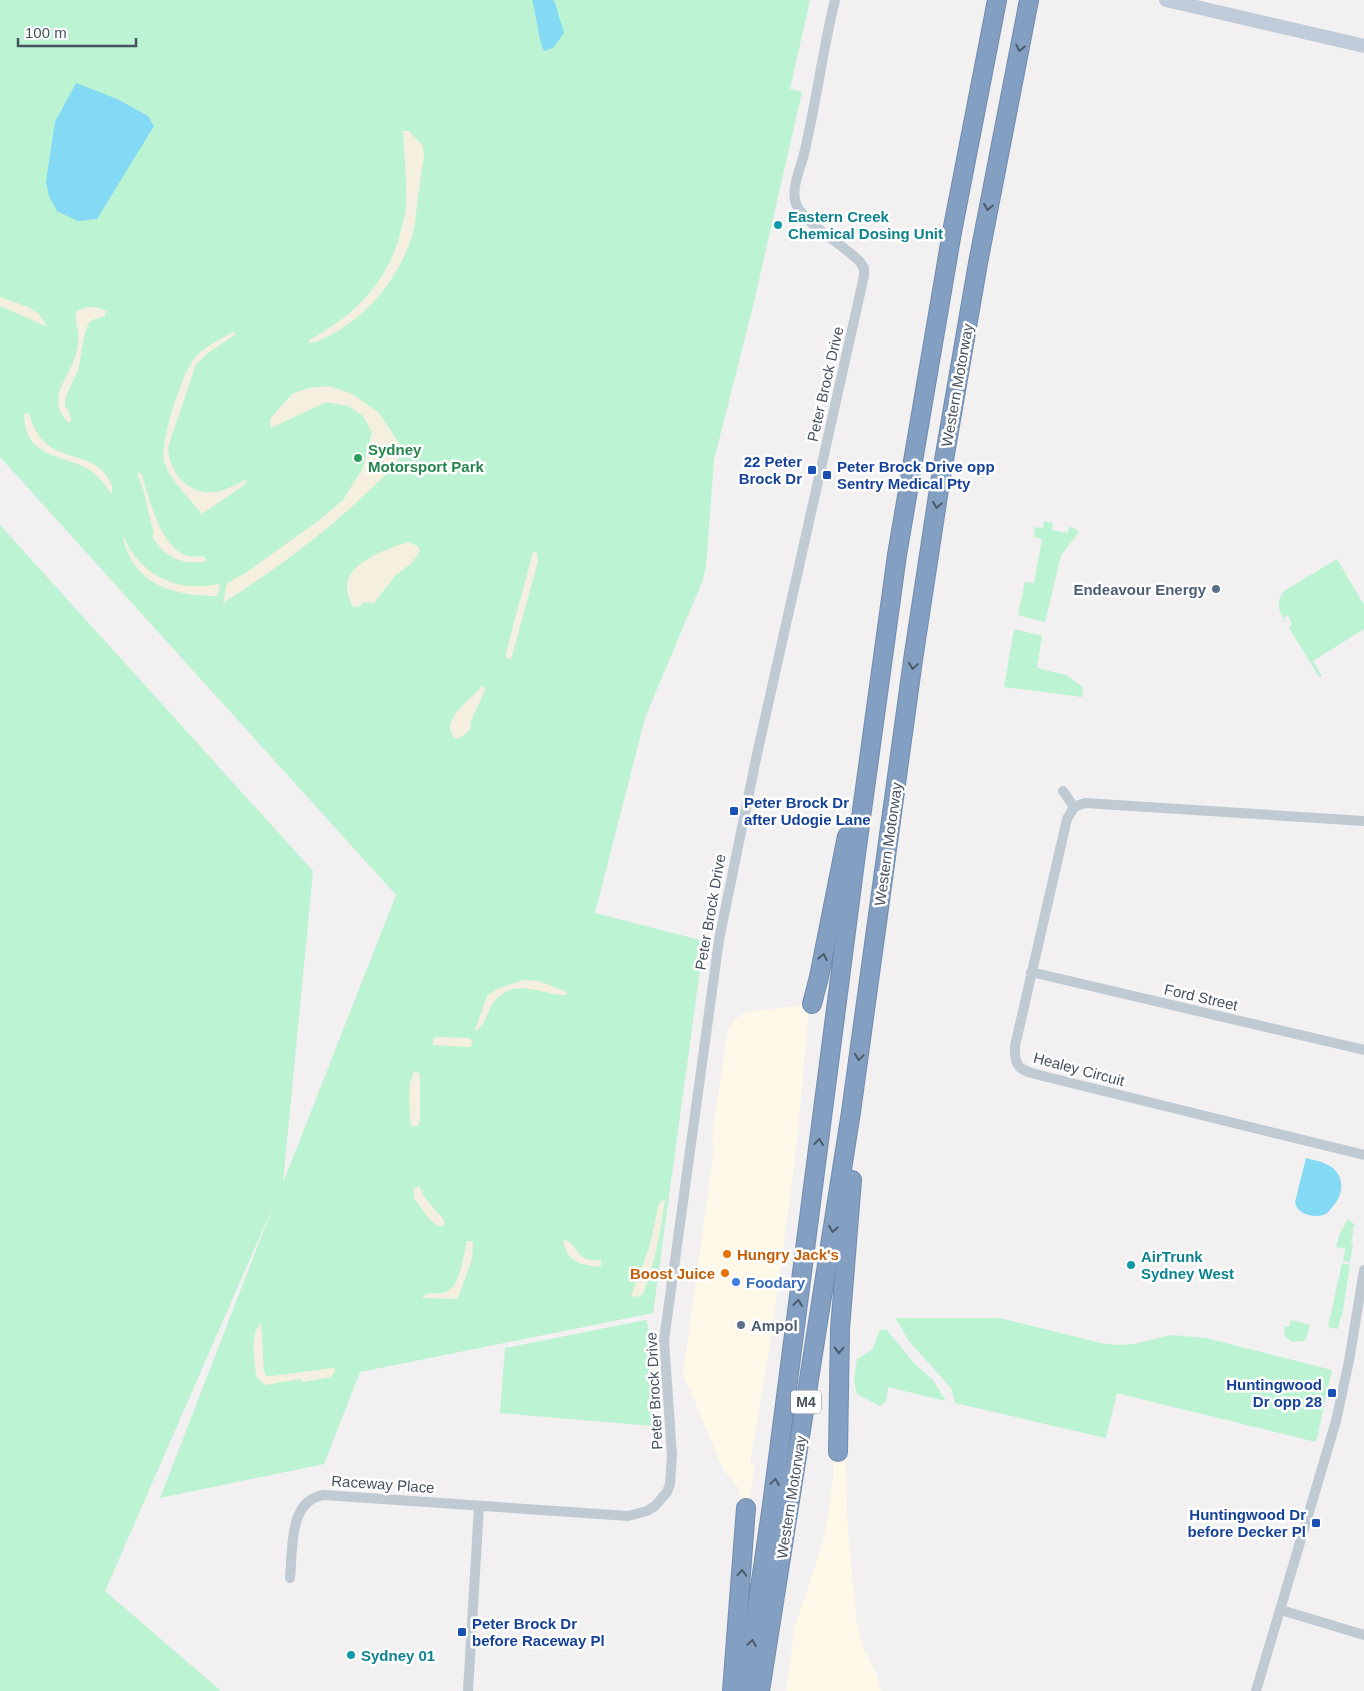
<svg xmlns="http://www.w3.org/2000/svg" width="1364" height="1691" viewBox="0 0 1364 1691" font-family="Arial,sans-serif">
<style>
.commercial{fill:#fef8e8}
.green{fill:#bbf3d3}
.sand{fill:#f5efdf}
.water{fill:#84d9f4}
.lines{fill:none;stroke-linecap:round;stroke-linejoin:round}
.motorway-casing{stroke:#6f8bae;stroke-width:20}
.minor{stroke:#bfcad3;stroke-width:10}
.secondary{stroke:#c1ccda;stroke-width:14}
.motorway{stroke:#83a0c2;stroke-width:18}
.oneway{stroke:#4c5a69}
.culture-dot{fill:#0f9aa8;stroke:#fff;stroke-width:2}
.leisure-dot{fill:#2e9e5b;stroke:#fff;stroke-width:2}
.transit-dot{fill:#1a4fb4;stroke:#fff;stroke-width:2}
.service-dot{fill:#5c6f8a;stroke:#fff;stroke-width:2}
.food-dot{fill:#e8710a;stroke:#fff;stroke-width:2}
.shop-dot{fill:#3f7fe0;stroke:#fff;stroke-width:2}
.labels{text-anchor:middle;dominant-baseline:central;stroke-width:5;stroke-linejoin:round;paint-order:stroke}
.shield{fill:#fff;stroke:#7e868f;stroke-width:1}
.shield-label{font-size:14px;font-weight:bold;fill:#46525f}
.culture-label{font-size:15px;font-weight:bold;fill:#0d838f;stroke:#fff;text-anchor:start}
.street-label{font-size:15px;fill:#46525f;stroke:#fff}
.leisure-label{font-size:15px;font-weight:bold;fill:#27864d;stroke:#fff;text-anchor:start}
.transit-label{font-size:15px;font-weight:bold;fill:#164399;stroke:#fff;text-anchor:end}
.service-label{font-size:15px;font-weight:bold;fill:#4e5e75;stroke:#fff;text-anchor:end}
.food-label{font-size:15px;font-weight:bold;fill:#c56008;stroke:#fff;text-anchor:start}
.shop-label{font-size:15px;font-weight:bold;fill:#366cbe;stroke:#fff;text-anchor:start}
</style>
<rect width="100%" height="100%" fill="#f2f0f0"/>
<path class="commercial" d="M 810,996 L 796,1152 L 774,1318 L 750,1464 L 755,1465 L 748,1510 L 744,1509 L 738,1487 L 724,1471 L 683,1374 L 714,1149 L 712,1137 L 728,1029 L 735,1019 L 746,1012 L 797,1006 Z
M 845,1451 L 848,1532 L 857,1624 L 865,1652 L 877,1675 L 881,1691 L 786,1691 L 795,1625 L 814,1570 L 823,1540 L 829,1512 L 833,1476 L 833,1452 Z"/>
<path class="green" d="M 0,0 L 810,0 L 790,89 L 802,92 L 753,306 L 714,460 L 706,567 L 702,582 L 645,718 L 595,913 L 704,941 L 653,1313 L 360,1372 L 324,1464 L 160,1498 L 274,1204 L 105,1591 L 221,1691 L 0,1691 L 0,525 L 313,871 L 283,1183 L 396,895 L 0,457 Z
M 1044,521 L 1053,523 L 1052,530 L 1068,533 L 1069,527 L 1074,528 L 1079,532 L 1061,555 L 1045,622 L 1018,615 L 1025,582 L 1034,583 L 1042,539 L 1034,537 L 1035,527 L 1043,528 Z
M 1337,559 L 1364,605 L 1364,629 L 1313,661 L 1322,676 L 1319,677 L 1289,628 L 1292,624 L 1288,615 L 1284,618 L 1286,622 L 1285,622 C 1279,611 1275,602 1284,591 Z
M 1014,629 L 1042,636 L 1037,668 L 1066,675 L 1083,687 L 1082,697 L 1004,687 Z
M 1348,1219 L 1355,1225 L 1349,1232 L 1354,1228 L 1351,1243 L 1353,1244 L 1350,1262 L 1343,1261 L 1346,1246 L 1345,1249 L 1336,1247 L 1340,1233 Z
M 1342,1263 L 1350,1265 L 1342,1316 L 1341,1316 L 1338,1329 L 1328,1327 Z
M 896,1318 L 1000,1318 L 1101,1343 L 1115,1345 L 1134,1344 L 1171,1335 L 1206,1338 L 1332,1370 L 1316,1442 L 1117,1393 L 1106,1438 L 955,1403 L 951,1388 L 908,1340 Z
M 646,1320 L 648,1326 L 653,1426 L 500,1413 L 505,1348 Z
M 1291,1320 L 1310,1325 L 1307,1337 L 1304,1341 L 1292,1342 L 1285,1337 L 1284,1326 L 1289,1327 Z
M 886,1329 L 914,1363 L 933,1380 L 946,1401 L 888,1387 L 886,1401 L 880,1406 L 857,1394 L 854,1380 L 857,1359 L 872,1350 L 880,1330 Z"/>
<path class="sand" d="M 403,131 L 409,131 L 423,146 L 424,157 C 421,173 419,190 417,206 C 416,215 415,224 413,233 C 398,283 359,328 309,344 L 309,340 C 356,315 391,279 402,226 C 404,219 406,211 406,203 C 407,179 404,155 403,131 Z
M 0,297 L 28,307 L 39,314 L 48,327 L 0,306 Z
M 87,307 L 100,308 L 106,311 L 104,317 C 98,318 93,319 89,323 C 84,330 81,359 78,370 C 74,383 64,393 65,407 L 68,409 L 71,420 L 69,423 C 43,398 72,376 77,350 C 78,345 79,340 78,334 C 78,327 74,318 77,311 Z
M 233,332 L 236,334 L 208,353 L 196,364 L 168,447 C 169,474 190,498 220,491 C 229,489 237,484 245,480 L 246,482 L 243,486 L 202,514 C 191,500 168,478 164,461 C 160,441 183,369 197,355 C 207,345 221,339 233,332 Z
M 331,386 L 333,388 L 351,393 L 379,413 L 404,451 C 392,471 374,486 357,502 C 316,540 271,572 223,603 L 227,583 L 244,574 L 318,521 L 343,500 L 363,468 L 372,432 L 362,415 L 348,406 L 326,402 L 271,428 L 270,419 L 292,394 L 309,388 Z
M 29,413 C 33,425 36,435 46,443 C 65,460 91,454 107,476 C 111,483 113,486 112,494 C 105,485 98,475 88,469 C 59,453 25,458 24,414 Z
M 137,473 L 141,473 C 149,496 158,540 181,553 C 188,557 196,557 204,556 L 207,561 C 184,566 163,557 152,536 L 154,534 L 143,489 Z
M 123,537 L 124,537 C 140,575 177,593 218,584 L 220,586 L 217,596 C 174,596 133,585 123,537 Z
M 408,542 L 418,546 L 420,551 L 412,563 L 395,576 L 374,603 L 365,602 L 358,607 L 352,606 C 350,600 346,590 347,583 C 351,561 389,548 408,542 Z
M 535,551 L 537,553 L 538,562 L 511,659 L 506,658 L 506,654 C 514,620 524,588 532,555 Z
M 482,686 L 486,688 L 471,721 L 470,730 L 460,738 L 455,739 C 438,720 471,700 482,686 Z
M 524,980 L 539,981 L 565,991 L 567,993 L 566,995 C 543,996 517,977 496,999 C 487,1009 487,1023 476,1031 L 475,1030 L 487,996 L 499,988 Z
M 436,1037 L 470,1038 L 473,1043 L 470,1047 L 433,1045 L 433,1039 Z
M 415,1071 L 418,1072 L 420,1076 L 420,1120 L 418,1126 L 411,1126 C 410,1112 406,1082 415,1071 Z
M 419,1186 L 425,1198 L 444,1220 L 445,1223 L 442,1227 C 431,1225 421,1207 414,1198 L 414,1189 Z
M 665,1200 C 660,1233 655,1264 643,1294 L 638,1297 L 631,1296 L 650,1245 L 658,1207 L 661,1201 Z
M 563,1239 C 582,1245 573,1263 601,1260 L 601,1267 C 581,1264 567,1264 563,1239 Z
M 467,1241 L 472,1241 L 473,1243 L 472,1259 L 458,1299 L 423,1298 L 423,1296 C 430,1291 439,1295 446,1292 C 461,1286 463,1255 467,1241 Z
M 261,1323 L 264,1371 L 266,1376 L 272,1376 L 333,1368 L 335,1370 L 331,1377 L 303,1382 L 300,1379 L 265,1385 L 256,1376 C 255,1361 249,1334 261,1323 Z"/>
<path class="water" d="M 532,0 L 553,0 L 555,3 L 564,33 L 553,48 L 544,51 C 537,35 537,16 532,0 Z
M 76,83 L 117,99 L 148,116 L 154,126 L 97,219 L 78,221 L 57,211 L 49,196 L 46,182 L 55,122 Z
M 1306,1158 C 1313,1160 1321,1161 1328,1165 C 1344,1173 1345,1192 1334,1205 C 1331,1208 1328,1214 1323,1215 C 1312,1218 1297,1214 1295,1202 Z"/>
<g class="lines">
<defs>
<path id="motorway" d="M 812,1004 L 819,977 L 847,836
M 838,1452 L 840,1329 L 852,1180
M 732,1691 L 746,1508
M 745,1691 L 772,1505 L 856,854 L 897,555 L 952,232 L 997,0
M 760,1691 L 851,1112 L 913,660 L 939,489 L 978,263 L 1029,0"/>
</defs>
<use href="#motorway" class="motorway-casing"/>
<path class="minor" d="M 1063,791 L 1074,807
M 1364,821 L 1085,803 L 1074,807 L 1067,819 L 1015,1046 C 1013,1072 1025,1071 1047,1077 L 1364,1155
M 1031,972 L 1364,1050
M 290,1578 C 293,1550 288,1500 324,1495 L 628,1516 L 647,1511 L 655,1506 L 667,1492 L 670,1484 L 672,1455 L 664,1340 L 719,940 L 757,754 L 864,276 L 864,268 L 860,262 C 843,244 809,227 797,206 C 790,193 799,171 803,158 C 816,106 822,52 835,0
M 1281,1610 L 1364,1635
M 468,1691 L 479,1506
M 1256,1691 L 1336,1421 L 1349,1361 L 1364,1270"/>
<path class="secondary" d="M 1166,0 L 1364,46"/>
<use href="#motorway" class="motorway"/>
</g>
<defs><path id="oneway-chevron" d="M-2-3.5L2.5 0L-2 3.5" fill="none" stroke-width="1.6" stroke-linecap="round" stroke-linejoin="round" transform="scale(1.25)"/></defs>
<g class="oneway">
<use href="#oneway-chevron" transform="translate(1020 48) rotate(102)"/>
<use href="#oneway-chevron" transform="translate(988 207) rotate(101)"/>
<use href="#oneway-chevron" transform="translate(937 505) rotate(99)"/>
<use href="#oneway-chevron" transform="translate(913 666) rotate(98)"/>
<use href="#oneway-chevron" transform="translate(823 957) rotate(-79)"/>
<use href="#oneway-chevron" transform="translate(859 1057) rotate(98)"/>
<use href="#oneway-chevron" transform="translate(819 1142) rotate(-83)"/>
<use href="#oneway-chevron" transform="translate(833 1229) rotate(99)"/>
<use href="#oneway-chevron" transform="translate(798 1303) rotate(-83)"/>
<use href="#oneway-chevron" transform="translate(839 1350) rotate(92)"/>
<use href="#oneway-chevron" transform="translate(775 1482) rotate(-82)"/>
<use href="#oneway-chevron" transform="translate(742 1573) rotate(-86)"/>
<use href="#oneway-chevron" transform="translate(752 1643) rotate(-81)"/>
</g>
<g class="culture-dot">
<circle cx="778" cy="225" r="5"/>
<circle cx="1131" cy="1265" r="5"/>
<circle cx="351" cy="1655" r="5"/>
</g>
<circle class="leisure-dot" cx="358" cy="458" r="5"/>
<g class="transit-dot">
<rect x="807" y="465" width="10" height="10" rx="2.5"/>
<rect x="822" y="470" width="10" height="10" rx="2.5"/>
<rect x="729" y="806" width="10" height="10" rx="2.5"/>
<rect x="1327" y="1388" width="10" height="10" rx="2.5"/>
<rect x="1311" y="1518" width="10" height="10" rx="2.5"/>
<rect x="457" y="1627" width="10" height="10" rx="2.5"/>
</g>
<g class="service-dot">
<circle cx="1216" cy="589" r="5"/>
<circle cx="741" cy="1325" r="5"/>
</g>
<g class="food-dot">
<circle cx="727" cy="1254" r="5"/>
<circle cx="725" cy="1273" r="5"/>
</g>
<circle class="shop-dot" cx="736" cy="1282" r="5"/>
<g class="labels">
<rect class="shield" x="791" y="1390.5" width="30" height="23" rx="4"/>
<g class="shield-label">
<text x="806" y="1402">M4</text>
</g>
<g class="culture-label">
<text x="788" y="216">Eastern Creek<tspan x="788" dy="17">Chemical Dosing Unit</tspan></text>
<text x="1141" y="1256">AirTrunk<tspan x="1141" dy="17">Sydney West</tspan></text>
<text x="361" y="1655">Sydney 01</text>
</g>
<g class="street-label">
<text transform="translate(825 384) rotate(-77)">Peter Brock Drive</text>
<text transform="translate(957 385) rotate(-80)">Western Motorway</text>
<text transform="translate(888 844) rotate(-82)">Western Motorway</text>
<text transform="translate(710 912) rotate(-80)">Peter Brock Drive</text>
<text transform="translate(1201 997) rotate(13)">Ford Street</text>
<text transform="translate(1079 1069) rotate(15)">Healey Circuit</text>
<text transform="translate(654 1391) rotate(-93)">Peter Brock Drive</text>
<text transform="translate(383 1484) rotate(4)">Raceway Place</text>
<text transform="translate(791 1497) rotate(-81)">Western Motorway</text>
</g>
<g class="leisure-label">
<text x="368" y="449">Sydney<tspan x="368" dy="17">Motorsport Park</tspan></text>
</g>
<g class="transit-label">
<text x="802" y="461">22 Peter<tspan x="802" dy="17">Brock Dr</tspan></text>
<text x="837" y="466" text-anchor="start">Peter Brock Drive opp<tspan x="837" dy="17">Sentry Medical Pty</tspan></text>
<text x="744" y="802" text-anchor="start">Peter Brock Dr<tspan x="744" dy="17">after Udogie Lane</tspan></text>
<text x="1322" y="1384">Huntingwood<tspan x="1322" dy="17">Dr opp 28</tspan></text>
<text x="1306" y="1514">Huntingwood Dr<tspan x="1306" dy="17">before Decker Pl</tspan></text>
<text x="472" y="1623" text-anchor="start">Peter Brock Dr<tspan x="472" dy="17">before Raceway Pl</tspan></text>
</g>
<g class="service-label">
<text x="1206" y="589">Endeavour Energy</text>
<text x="751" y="1325" text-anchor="start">Ampol</text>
</g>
<g class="food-label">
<text x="737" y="1254">Hungry Jack's</text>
<text x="715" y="1273" text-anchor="end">Boost Juice</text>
</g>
<g class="shop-label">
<text x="746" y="1282">Foodary</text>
</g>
</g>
<path d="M18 38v8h118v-8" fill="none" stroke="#46525f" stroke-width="2.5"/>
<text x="25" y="38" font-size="15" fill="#46525f" stroke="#ffffff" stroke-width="4" paint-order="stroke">100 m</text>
</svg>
